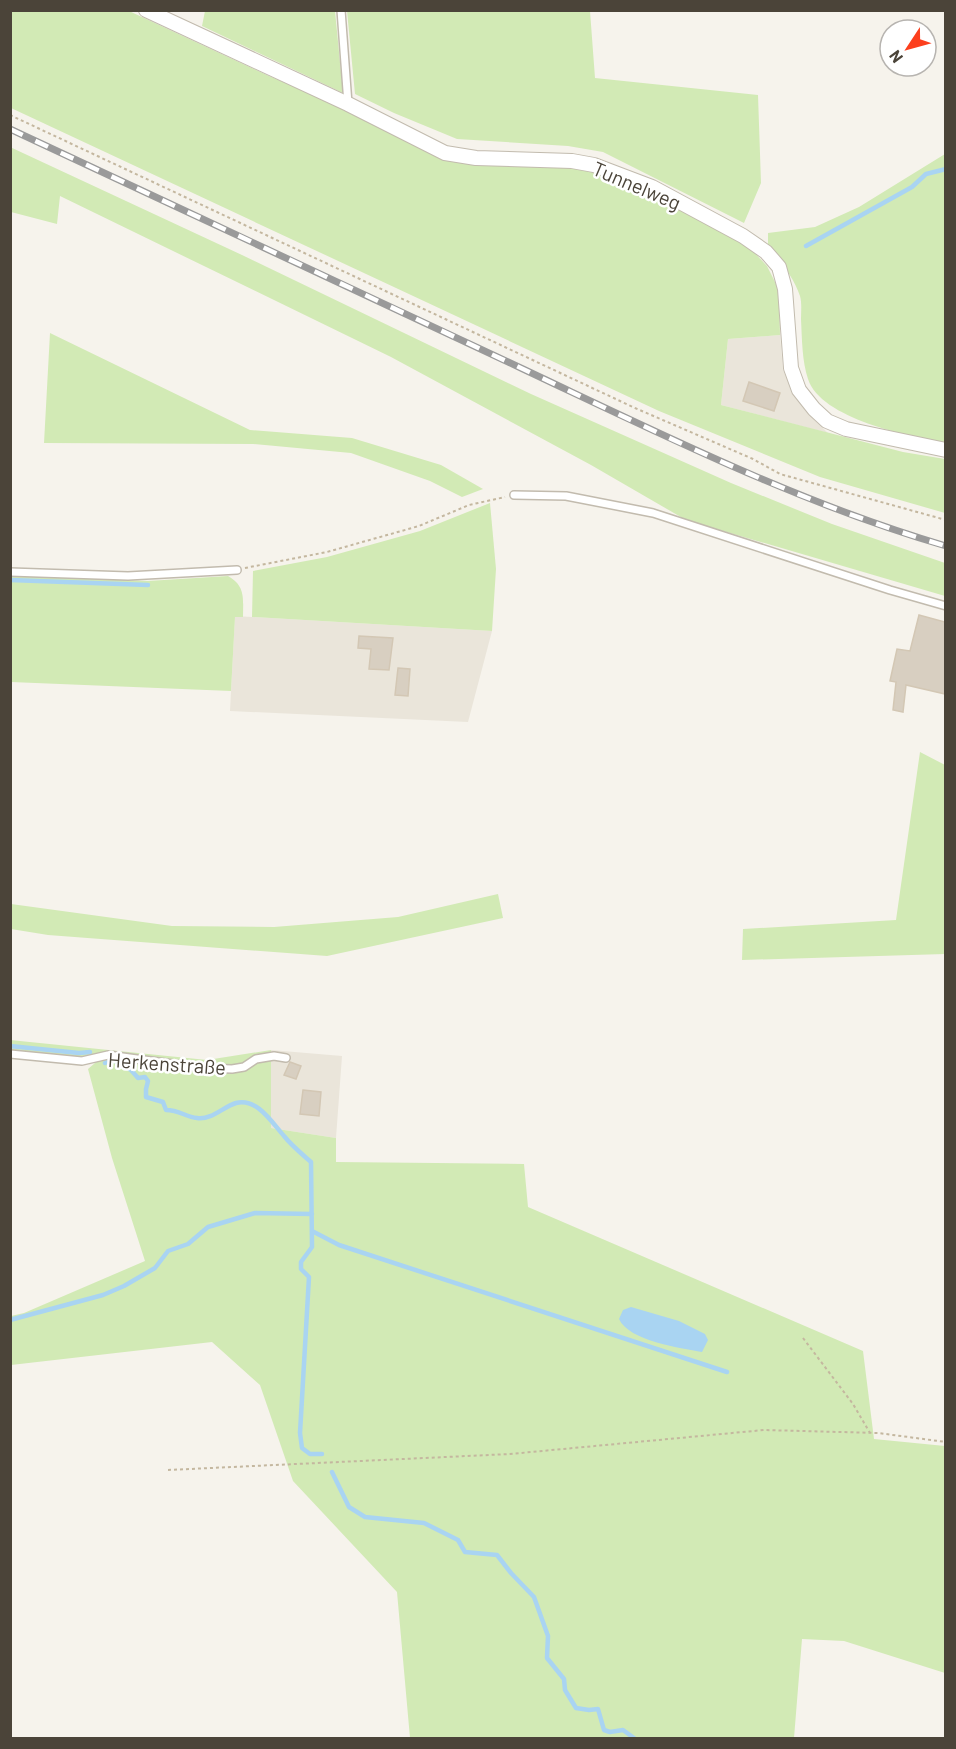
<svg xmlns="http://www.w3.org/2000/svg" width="956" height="1749" viewBox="0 0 956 1749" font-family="Barlow,sans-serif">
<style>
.residential{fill:#eae5da}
.green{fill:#d2eab5}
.water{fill:#a9d4f2}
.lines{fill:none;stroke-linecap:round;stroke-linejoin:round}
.stream{stroke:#a9d4f2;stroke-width:4.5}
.building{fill:#d8cfc1;stroke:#d3c7b4;stroke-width:1.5}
.lane-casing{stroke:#c2bbae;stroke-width:10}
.street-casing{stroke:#c2bbae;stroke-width:16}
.path{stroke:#c4b79f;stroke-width:2;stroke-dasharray:3 3;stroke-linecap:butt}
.lane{stroke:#fff;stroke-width:7}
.street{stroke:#fff;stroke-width:14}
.rail-casing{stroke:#9a9a9a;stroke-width:7}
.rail{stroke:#fff;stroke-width:4.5;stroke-dasharray:14;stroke-linecap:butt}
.labels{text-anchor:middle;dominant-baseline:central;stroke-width:5;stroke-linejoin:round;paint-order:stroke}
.street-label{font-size:20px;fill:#4b4439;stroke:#fff}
</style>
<rect width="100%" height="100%" fill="#f6f3ec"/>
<path class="residential" d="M 780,335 L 783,370 L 794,395 L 813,419 L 828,433 L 721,405 L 728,339 Z
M 235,616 L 492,631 L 468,722 L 230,711 Z
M 271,1050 L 342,1056 L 336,1138 L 271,1128 Z"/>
<path class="green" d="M 10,11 L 129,11 L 269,76 L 357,113 L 437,155 L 458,162 L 572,168 L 593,172 L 615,179 L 662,200 L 749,247 L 767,266 L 779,290 L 780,335 L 728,339 L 721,405 L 903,452 L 945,459 L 945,513 L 820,477 L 659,411 L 11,108 Z
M 205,11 L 335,11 L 343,93 L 202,26 Z
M 347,11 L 590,11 L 595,78 L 758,95 L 761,183 L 744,223 L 603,152 L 568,146 L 457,139 L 394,113 L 355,94 Z
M 10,147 L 242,255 L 531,394 L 731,483 L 832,524 L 945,563 L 945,596 L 686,520 L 591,465 L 391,357 L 60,196 L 57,224 L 11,212 Z
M 945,154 L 945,443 C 909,436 821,419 808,379 C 802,361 802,339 801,319 C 801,312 802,303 800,296 C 794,278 780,260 768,246 L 768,233 L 815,227 L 859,207 Z
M 50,333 L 250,430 L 352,438 L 441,465 L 483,489 L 462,497 L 430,481 L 351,453 L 253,444 L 44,443 Z
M 490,503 L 496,569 L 492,631 L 252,617 L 253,571 L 327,557 L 420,531 Z
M 11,576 L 148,581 L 228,576 C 246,586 243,599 243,617 L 235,617 L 231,691 L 11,682 Z
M 920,752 L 945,765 L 945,954 L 742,960 L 743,929 L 896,920 Z
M 498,894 L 503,918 L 327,956 L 48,935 L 11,929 L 11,904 L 172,926 L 274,927 L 398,917 Z
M 10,1040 L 207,1060 L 271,1050 L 271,1128 L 336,1138 L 336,1162 L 524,1164 L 528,1207 L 863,1351 L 874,1439 L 945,1446 L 945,1673 L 844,1641 L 802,1639 L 794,1738 L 410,1738 L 397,1592 L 293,1481 L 260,1385 L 212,1342 L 11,1365 L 11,1316 L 24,1313 L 145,1261 L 112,1158 L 88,1069 L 109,1051 L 80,1059 L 11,1051 Z"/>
<path class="water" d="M 631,1307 L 679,1321 L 705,1334 L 708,1340 L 702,1352 C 680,1348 629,1341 619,1319 L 623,1310 Z"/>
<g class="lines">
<path class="stream" d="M 806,246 L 912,187 L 926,174 L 946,169
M 10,580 L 148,585
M 10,1046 L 79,1053 L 90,1052
M 105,1063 L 113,1060 L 131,1070 L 138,1078 L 145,1077 L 148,1081 L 146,1089 L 146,1097 L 163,1102 L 166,1110 C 179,1110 186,1117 197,1118 C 212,1120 223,1107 236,1103 C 257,1097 273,1124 284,1136 C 292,1146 302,1154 311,1162 L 312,1247 L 301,1262 L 301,1269 L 309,1277 L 300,1433 L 302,1448 L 310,1454 L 322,1454
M 312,1231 L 339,1245 L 727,1372
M 10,1320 L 103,1295 L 124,1286 L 155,1268 L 168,1251 L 188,1244 L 208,1227 L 255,1213 L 312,1214
M 332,1472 L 349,1507 L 365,1517 L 424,1523 L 458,1540 L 465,1552 L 497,1555 L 511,1573 L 534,1597 L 548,1636 L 547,1658 L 564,1679 L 565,1690 L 576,1708 L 589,1710 L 598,1709 L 604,1730 L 610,1732 L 623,1730 L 634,1738"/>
</g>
<path class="building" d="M 749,382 L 780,393 L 774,411 L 743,401 Z
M 919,615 L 945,622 L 945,694 L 906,685 L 903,712 L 893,710 L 896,682 L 890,681 L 897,649 L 910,651 Z
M 359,636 L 393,638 L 389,670 L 369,669 L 371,649 L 358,648 Z
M 398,668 L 410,669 L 408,696 L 395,695 Z
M 290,1062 L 301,1066 L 296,1079 L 284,1075 Z
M 303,1090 L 321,1092 L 319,1116 L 300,1114 Z"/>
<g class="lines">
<defs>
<path id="lane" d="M 341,10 L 348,104
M 514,495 L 566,496 L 653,513 L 890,590 L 946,606
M 10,572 L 128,576 L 237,570
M 10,1054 L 82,1061 L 108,1055 L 202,1068 L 232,1069 L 244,1067 L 256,1059 L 274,1056 L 286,1058"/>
<path id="street" d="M 146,10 L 348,104 L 445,153 L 476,158 L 572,161 L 594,165 L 652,187 L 743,236 L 766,252 L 779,267 L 785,289 L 791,368 L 799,390 L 814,409 L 827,421 L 846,429 L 946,450"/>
</defs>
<use href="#lane" class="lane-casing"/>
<use href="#street" class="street-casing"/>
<path class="path" d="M 10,115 L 635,408 L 753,459 L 780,474 L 946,520
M 245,568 L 327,552 L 419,526 L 469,505 L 505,497
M 803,1338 L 853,1404 L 870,1433
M 168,1470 L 510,1454 L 764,1430 L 878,1433 L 946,1442"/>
<use href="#lane" class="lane"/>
<use href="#street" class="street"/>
<defs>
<path id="rail" d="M 10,129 C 181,209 353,289 523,369 C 661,434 799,503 946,546"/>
</defs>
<use href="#rail" class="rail-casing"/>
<use href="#rail" class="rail"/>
</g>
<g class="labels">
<g class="street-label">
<text transform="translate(637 185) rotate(23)">Tunnelweg</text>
<text transform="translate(167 1063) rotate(4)">Herkenstraße</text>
</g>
</g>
<rect width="956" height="1749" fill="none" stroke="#4b4439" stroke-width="24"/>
<g transform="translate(908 48) rotate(234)"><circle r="28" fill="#ffffff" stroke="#b7b4b0" stroke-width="1.5"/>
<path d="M0-4.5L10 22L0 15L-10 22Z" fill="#fc3f1d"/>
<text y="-9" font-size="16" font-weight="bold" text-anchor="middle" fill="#4b4439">N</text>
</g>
</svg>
